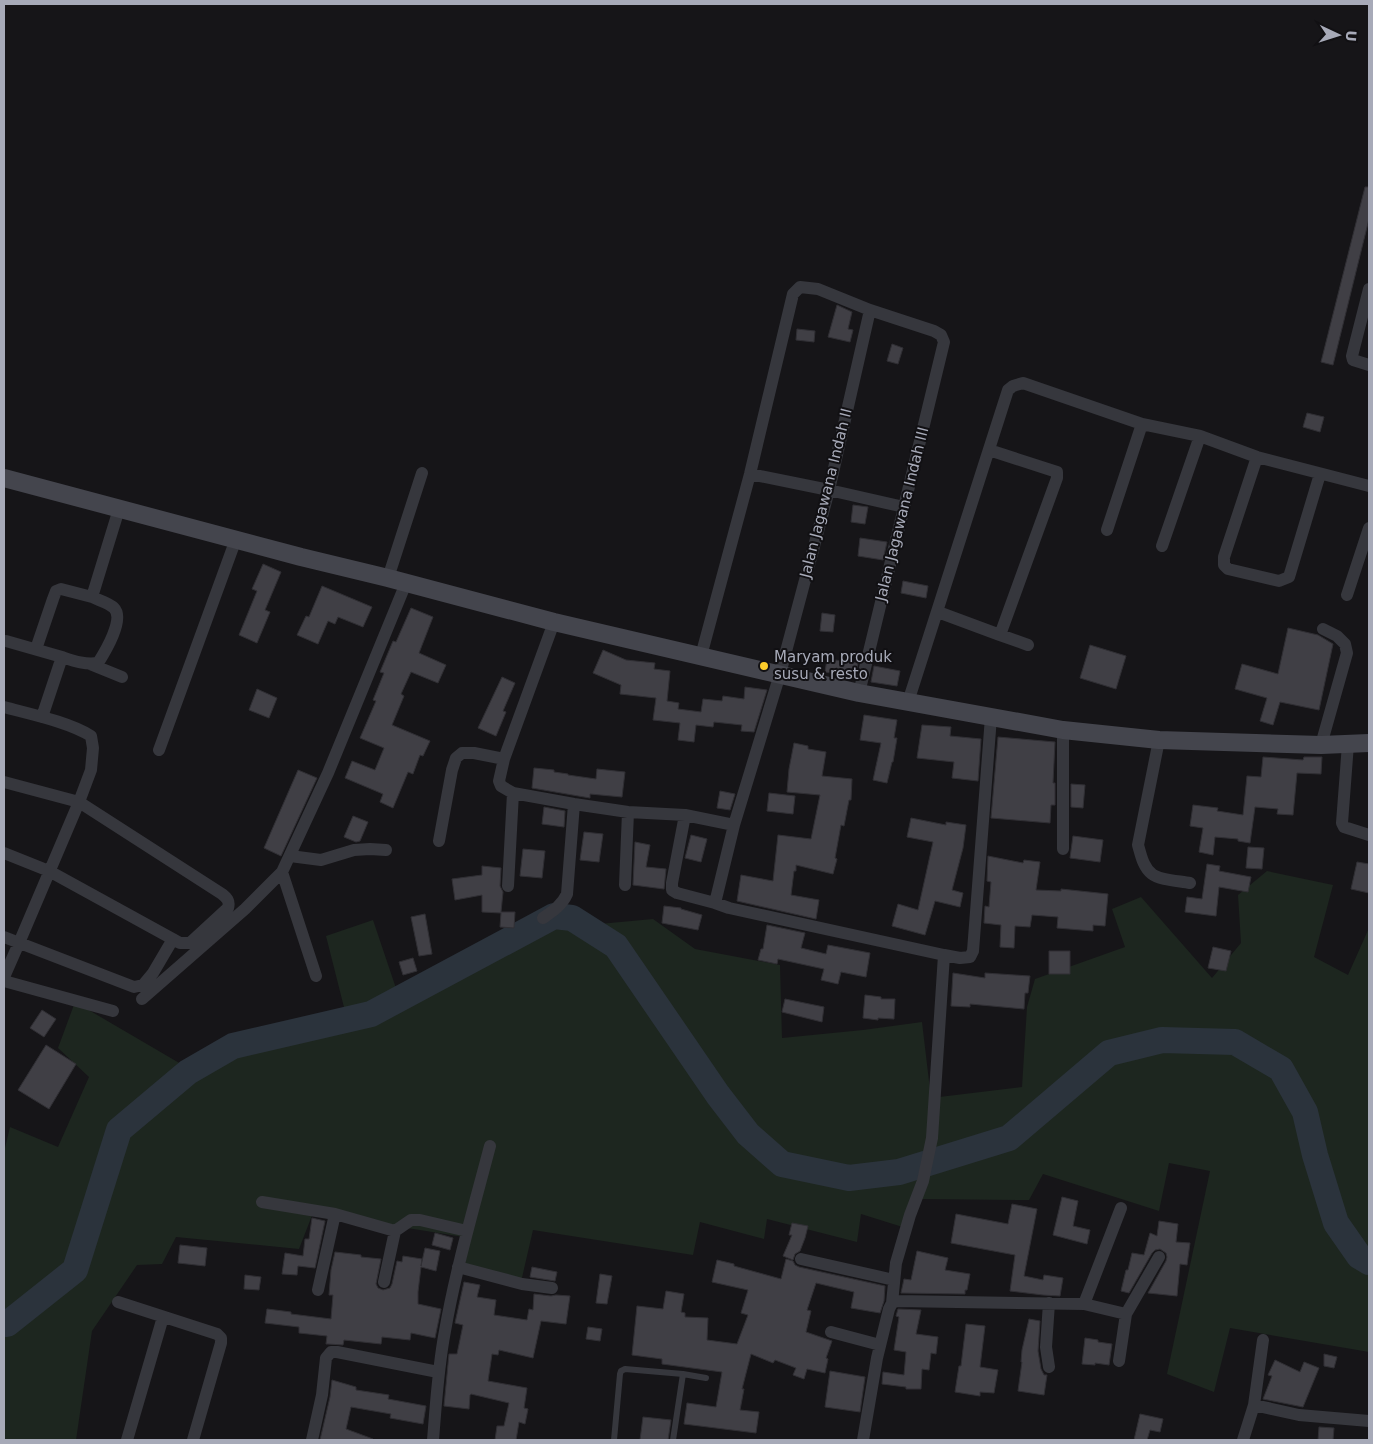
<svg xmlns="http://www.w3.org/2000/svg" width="1373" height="1444" viewBox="0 0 1373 1444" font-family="'DejaVu Sans',sans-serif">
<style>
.green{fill:#1d261f}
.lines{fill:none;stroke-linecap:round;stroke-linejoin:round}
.river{stroke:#2b333c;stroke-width:26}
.building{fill:#403f45;stroke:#302f34}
.lane{stroke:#36373d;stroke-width:6}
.street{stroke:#36373d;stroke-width:12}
.secondary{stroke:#44454d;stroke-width:18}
.poi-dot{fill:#fbcb2a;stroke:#111013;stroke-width:2}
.labels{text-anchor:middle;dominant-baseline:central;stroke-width:4;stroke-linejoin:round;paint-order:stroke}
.street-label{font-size:15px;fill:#a7aab8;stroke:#111013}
.poi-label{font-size:15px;fill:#a7aab8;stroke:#111013;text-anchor:start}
</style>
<rect width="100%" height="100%" fill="#161518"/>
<path class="green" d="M 1267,871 L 1333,885 L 1314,957 L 1348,975 L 1369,928 L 1369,1352 L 1230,1328 L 1214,1392 L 1167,1374 L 1210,1171 L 1169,1163 L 1159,1211 L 1043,1174 L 1029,1200 L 920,1199 L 909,1229 L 861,1214 L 857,1242 L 767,1219 L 764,1239 L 700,1222 L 693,1255 L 533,1230 L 521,1282 L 464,1269 L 470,1238 L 313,1213 L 299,1249 L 176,1237 L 162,1264 L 137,1265 L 92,1331 L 76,1440 L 4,1440 L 4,1152 L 10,1127 L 58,1147 L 89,1077 L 58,1048 L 75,1002 L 181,1064 L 296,1028 L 349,1027 L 326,936 L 373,920 L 402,1006 L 469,965 L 513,932 L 653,919 L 695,949 L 780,965 L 782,1038 L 863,1030 L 922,1022 L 931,1098 L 1022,1087 L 1027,1007 L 1035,979 L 1125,947 L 1112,909 L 1141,897 L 1212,978 L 1241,943 L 1238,895 Z"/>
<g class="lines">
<path class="river" d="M 4,1324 L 7,1324 L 75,1270 L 119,1130 L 188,1072 L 233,1046 L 371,1014 L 554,916 L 572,918 L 616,946 L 718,1095 L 748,1134 L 782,1164 L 849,1178 L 899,1172 L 1009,1138 L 1109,1053 L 1162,1040 L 1235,1042 L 1281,1069 L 1305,1112 L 1315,1155 L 1336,1223 L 1359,1256 L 1369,1262"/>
</g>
<path class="building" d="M 1365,187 L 1369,187 L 1369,219 L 1333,365 L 1321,362 Z
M 837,305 L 852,312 L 848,329 L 853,330 L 850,342 L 828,337 Z
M 797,329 L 815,331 L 814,342 L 796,340 Z
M 892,344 L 903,348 L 898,364 L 887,361 Z
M 1307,413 L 1324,417 L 1320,432 L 1303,427 Z
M 853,505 L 868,507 L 865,524 L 851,522 Z
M 860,538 L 887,542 L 883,560 L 858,556 Z
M 263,564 L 281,572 L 265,610 L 270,612 L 257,643 L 239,635 L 257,591 L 252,589 Z
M 903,581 L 928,586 L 926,598 L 901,593 Z
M 322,586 L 372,607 L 363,627 L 338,617 L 335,624 L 328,621 L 318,644 L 297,635 L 306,616 L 309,617 Z
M 411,608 L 433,617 L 419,653 L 446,665 L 438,683 L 411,672 L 401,694 L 404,696 L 392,725 L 430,741 L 423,756 L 420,755 L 413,774 L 408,772 L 393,808 L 380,802 L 383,794 L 345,778 L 352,761 L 375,770 L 384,748 L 360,738 L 376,701 L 373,700 L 384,673 L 380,672 L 393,641 L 396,642 Z
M 822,613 L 835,615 L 833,632 L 820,631 Z
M 1288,628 L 1318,635 L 1333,644 L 1319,710 L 1280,702 L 1273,725 L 1260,721 L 1267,698 L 1235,689 L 1242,664 L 1278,674 Z
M 1090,645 L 1126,656 L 1116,689 L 1080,678 Z
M 603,650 L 626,660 L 655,663 L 654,669 L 670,671 L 667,701 L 679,703 L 678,709 L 701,712 L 703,699 L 722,701 L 723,696 L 744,699 L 745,687 L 767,690 L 754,732 L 741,731 L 742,725 L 714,722 L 713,727 L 696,725 L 694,742 L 678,740 L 680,723 L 653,720 L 656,698 L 620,694 L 621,685 L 593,673 Z
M 827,659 L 858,663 L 855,677 L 825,672 Z
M 874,666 L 900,671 L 897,686 L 871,682 Z
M 502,677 L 515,683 L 503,711 L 506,712 L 496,736 L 478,728 Z
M 257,689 L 277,698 L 269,718 L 249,710 Z
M 864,715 L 897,720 L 894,738 L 897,738 L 893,762 L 892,762 L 887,783 L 873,780 L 881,743 L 860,740 Z
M 922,725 L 951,727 L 950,736 L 981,739 L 978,781 L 952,778 L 954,762 L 917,758 Z
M 998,737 L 1055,742 L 1053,783 L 1055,783 L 1055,805 L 1051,805 L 1050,823 L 991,818 Z
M 794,743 L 808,746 L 808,749 L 826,752 L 822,776 L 852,779 L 851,800 L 849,800 L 844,826 L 841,825 L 835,858 L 837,859 L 833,874 L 796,865 L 796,871 L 794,871 L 791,895 L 819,900 L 816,919 L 737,901 L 741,875 L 773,881 L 778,835 L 811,839 L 820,795 L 787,792 L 789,769 Z
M 1263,757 L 1303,760 L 1304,757 L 1322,757 L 1321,774 L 1297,773 L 1293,815 L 1277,814 L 1278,809 L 1255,807 L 1250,843 L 1238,841 L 1238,839 L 1215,837 L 1213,855 L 1199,852 L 1203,828 L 1190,826 L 1193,805 L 1218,808 L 1217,811 L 1243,815 L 1247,776 L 1261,777 Z
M 534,768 L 554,770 L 554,772 L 568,774 L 568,775 L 596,779 L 597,769 L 625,772 L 622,797 L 590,794 L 590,798 L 532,788 Z
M 298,770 L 317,778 L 281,856 L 264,848 Z
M 1071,784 L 1085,785 L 1083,808 L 1071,807 Z
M 720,791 L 735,794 L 730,810 L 717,808 Z
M 769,793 L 795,796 L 793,814 L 767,811 Z
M 544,807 L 565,811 L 564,827 L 542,824 Z
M 353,816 L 368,822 L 360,841 L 356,842 L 344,837 Z
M 911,818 L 946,825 L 946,822 L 966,825 L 963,848 L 952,890 L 963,893 L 960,907 L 935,901 L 925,935 L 892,926 L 898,904 L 918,910 L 933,842 L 907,837 Z
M 584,832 L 603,834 L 599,862 L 580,860 Z
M 691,835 L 707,839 L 701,862 L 685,858 Z
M 1073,836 L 1103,840 L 1100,862 L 1070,858 Z
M 635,842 L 650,845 L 646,867 L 666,869 L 664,889 L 633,885 Z
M 1248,847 L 1264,848 L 1262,869 L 1246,868 Z
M 523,849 L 545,851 L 542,878 L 520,876 Z
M 988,856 L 1023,863 L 1024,860 L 1040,862 L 1036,890 L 1061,891 L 1061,889 L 1108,894 L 1105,926 L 1093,925 L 1093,931 L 1057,928 L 1058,917 L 1032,915 L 1030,927 L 1015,926 L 1014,948 L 1000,947 L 1001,925 L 984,923 L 985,906 L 989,907 L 991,882 L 987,881 Z
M 1357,862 L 1369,864 L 1369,893 L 1351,889 Z
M 1207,864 L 1220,866 L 1219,871 L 1251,877 L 1248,892 L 1219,887 L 1216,916 L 1185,912 L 1187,897 L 1202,899 Z
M 482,866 L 501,868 L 500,886 L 503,892 L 501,912 L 515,912 L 514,928 L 500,927 L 501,913 L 482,912 L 482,895 L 455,900 L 452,879 L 482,875 Z
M 664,906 L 681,908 L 681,909 L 702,915 L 698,930 L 662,923 Z
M 425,914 L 432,954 L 419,956 L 411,917 Z
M 767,925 L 805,933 L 801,948 L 826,954 L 828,945 L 870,953 L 866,977 L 841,972 L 838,984 L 821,980 L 824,969 L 778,959 L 777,964 L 758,960 L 761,949 L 763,949 Z
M 1213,947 L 1231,951 L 1226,971 L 1208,968 Z
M 1049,951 L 1070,951 L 1070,974 L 1049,974 Z
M 413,958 L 417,971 L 403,975 L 399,962 Z
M 953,973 L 985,978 L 985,973 L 1030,976 L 1028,993 L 1025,993 L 1024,1009 L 970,1004 L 970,1007 L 951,1006 Z
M 865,995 L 881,997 L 881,999 L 895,999 L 894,1019 L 878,1018 L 878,1020 L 863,1018 Z
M 785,999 L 824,1007 L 822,1022 L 782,1012 Z
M 42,1010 L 56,1019 L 44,1037 L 30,1028 Z
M 46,1045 L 76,1064 L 49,1109 L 18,1090 Z
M 1062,1197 L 1078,1201 L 1073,1226 L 1090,1230 L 1087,1244 L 1053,1235 Z
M 1012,1204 L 1037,1209 L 1024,1276 L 1043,1280 L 1044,1275 L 1063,1278 L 1060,1296 L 1043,1295 L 1010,1291 L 1015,1255 L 951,1243 L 956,1214 L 1008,1224 Z
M 312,1218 L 325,1221 L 315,1268 L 298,1266 L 297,1275 L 282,1274 L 285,1253 L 303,1256 L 305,1239 L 309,1239 Z
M 1159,1221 L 1178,1224 L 1176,1242 L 1190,1243 L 1187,1265 L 1180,1264 L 1177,1296 L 1148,1293 L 1166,1261 L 1167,1257 L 1166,1253 L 1160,1249 L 1155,1250 L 1152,1253 L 1129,1293 L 1121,1291 L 1126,1270 L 1128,1270 L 1132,1253 L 1144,1255 L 1150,1233 L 1157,1236 Z
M 792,1223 L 808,1226 L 805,1238 L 800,1251 L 795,1254 L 793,1260 L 783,1256 L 792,1235 L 789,1235 Z
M 435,1233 L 453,1238 L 450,1250 L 432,1245 Z
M 180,1245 L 207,1248 L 205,1266 L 178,1263 Z
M 425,1248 L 440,1251 L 436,1271 L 421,1267 L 418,1292 L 418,1304 L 441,1309 L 435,1338 L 411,1333 L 410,1340 L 382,1337 L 381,1344 L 344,1340 L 343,1345 L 328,1344 L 326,1344 L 327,1336 L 299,1333 L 299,1327 L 265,1323 L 267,1309 L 291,1312 L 291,1314 L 331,1319 L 333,1295 L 329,1295 L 331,1270 L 335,1252 L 361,1255 L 361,1257 L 381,1259 L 376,1284 L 378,1288 L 383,1290 L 390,1288 L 392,1284 L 397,1261 L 402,1262 L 403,1256 L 422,1259 L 421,1266 Z
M 917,1251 L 948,1258 L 945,1270 L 970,1274 L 967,1290 L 965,1290 L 965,1294 L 901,1293 L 904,1279 L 911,1280 Z
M 786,1259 L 793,1261 L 795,1265 L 799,1267 L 885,1286 L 884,1301 L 880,1313 L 851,1308 L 854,1292 L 816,1283 L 807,1310 L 811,1311 L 806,1332 L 832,1341 L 826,1358 L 828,1359 L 825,1373 L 807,1369 L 804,1379 L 793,1375 L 796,1368 L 775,1360 L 773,1363 L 751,1354 L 742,1389 L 744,1389 L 740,1410 L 759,1412 L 756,1433 L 684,1424 L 687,1403 L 716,1407 L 722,1372 L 662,1364 L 662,1359 L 632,1355 L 637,1306 L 663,1309 L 666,1291 L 684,1294 L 681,1312 L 685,1313 L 685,1317 L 708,1318 L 707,1340 L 737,1344 L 748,1315 L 741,1313 L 748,1290 L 712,1282 L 717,1260 L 734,1264 L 734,1266 L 781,1279 Z
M 532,1267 L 557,1272 L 555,1281 L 530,1277 Z
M 600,1274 L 612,1276 L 607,1304 L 596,1303 Z
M 245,1275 L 261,1277 L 259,1290 L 244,1289 Z
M 464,1282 L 480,1285 L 477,1297 L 496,1300 L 494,1315 L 527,1320 L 529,1309 L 533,1310 L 534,1294 L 551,1296 L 556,1295 L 570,1296 L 566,1324 L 541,1321 L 533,1358 L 499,1350 L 498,1355 L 492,1354 L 488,1381 L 527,1388 L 524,1408 L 528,1409 L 525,1424 L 519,1422 L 516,1440 L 495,1440 L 497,1426 L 504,1426 L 509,1403 L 471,1394 L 470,1395 L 469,1409 L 444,1406 L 449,1354 L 457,1354 L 463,1325 L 455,1323 Z
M 898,1309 L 921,1310 L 916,1334 L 938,1337 L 936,1354 L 931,1353 L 929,1370 L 922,1369 L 921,1389 L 906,1389 L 906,1387 L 882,1384 L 883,1372 L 904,1375 L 906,1352 L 894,1350 L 899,1317 L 896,1316 Z
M 1029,1319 L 1040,1321 L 1038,1351 L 1041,1369 L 1044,1375 L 1047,1375 L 1044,1395 L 1018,1391 L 1022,1362 L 1021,1362 L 1022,1350 Z
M 966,1324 L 985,1326 L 980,1367 L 998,1370 L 994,1393 L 980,1392 L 980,1396 L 955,1392 L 959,1366 L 961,1366 Z
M 588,1327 L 602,1329 L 600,1341 L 586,1339 Z
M 1085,1338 L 1098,1340 L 1098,1342 L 1112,1344 L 1109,1365 L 1095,1363 L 1095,1365 L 1082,1364 Z
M 1324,1354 L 1337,1357 L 1334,1368 L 1324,1366 Z
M 1275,1360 L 1300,1372 L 1304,1362 L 1319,1368 L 1303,1407 L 1263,1399 L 1272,1376 L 1268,1375 Z
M 830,1371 L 865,1377 L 860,1412 L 825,1407 Z
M 332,1380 L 356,1387 L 356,1390 L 389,1395 L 388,1399 L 426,1406 L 423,1424 L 390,1418 L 391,1414 L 351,1407 L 346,1429 L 373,1439 L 372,1440 L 320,1440 L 330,1397 Z
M 1140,1414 L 1163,1419 L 1160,1432 L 1150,1430 L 1147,1440 L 1134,1440 Z
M 643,1417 L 671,1420 L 668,1440 L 640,1440 Z
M 1319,1427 L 1334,1428 L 1333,1440 L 1318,1440 Z"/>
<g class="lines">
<path class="lane" d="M 683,1374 L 706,1378
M 614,1440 L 620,1374 L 621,1371 L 625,1369 L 683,1374 L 673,1440"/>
<path class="street" d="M 1369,289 L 1352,356 L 1353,360 L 1369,365
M 870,310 L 829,490 L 780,674 L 734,825 L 715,903 L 729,908 L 944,955 L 960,958 L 970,957 L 973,951 L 991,717
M 989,450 L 1057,472 L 1057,478 L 1000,635 L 1028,645
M 1257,457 L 1224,557 L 1224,565 L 1228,569 L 1279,581 L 1289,577 L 1320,474
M 750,474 L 829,490 L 904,507
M 1107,530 L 1142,424
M 1162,546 L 1200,436
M 388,578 L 422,473
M 1347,595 L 1369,528
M 938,612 L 1000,635
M 554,622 L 504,759 L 499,781 L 501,786 L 513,793 L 574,804 L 628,812 L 685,815 L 734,825
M 6,641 L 62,657
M 36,649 L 53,599 L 56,591 L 61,589 L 92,597
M 701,656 L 750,474 L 793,294 L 800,287 L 818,289 L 870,310 L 934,331 L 941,335 L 944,342 L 859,693
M 90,664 L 122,677
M 908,702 L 1008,390 L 1013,386 L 1023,383 L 1142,424 L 1200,436 L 1257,457 L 1369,486
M 4,707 C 30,714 69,722 91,736 L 93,748 L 91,770 L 79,802 L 19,943 L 4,977
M 42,717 L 62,657 C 74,661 85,665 98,663 C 105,652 125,619 114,608 C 109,603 98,600 92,597 L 119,509
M 1063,730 L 1063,849
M 1159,740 L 1138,845 C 1141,855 1143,867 1152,874 C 1159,880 1180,881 1190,883
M 1348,744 L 1342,823 L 1344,827 L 1369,835
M 1321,745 L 1347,653 L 1345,644 L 1337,636 L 1323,629
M 159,750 L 236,539
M 4,782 L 79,802 L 222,894 C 227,898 230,901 228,908 L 190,943 L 180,943 L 49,871 L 4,853
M 685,815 L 672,883 L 672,890 L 677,893 L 715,903
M 439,841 L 452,770 L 456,758 L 462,753 L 474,753 L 504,759
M 290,856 L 321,860 L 354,850 L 370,849 L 386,850
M 282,872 L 316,976
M 625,885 L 628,812
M 508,886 L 513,793
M 543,918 C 553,911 562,905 567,894 L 574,804
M 4,937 L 134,987 L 143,985 L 153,973 L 173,939
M 4,981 L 113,1011
M 142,999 L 245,909 L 282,872 L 328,773 L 406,583
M 262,1202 L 335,1214
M 801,1259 L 894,1280
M 458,1267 L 522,1284 L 552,1288
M 384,1282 L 395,1231
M 318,1290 L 335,1214 L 395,1231 L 411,1220 L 420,1220 L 467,1231
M 118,1302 L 217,1334 L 221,1338 L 221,1343 L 193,1440
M 892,1303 L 896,1263 L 910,1215 L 923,1181 L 932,1138 L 944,955
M 1049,1303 L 1046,1347 L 1049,1367
M 1084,1304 L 1126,1314 L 1159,1257
M 831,1332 L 880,1345
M 1119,1361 L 1126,1314
M 1254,1405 L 1299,1415 L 1369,1421
M 127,1440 L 163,1317
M 312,1440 L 322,1395 L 326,1358 L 331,1352 L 337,1352 L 438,1372
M 433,1440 C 436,1404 438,1367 445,1331 C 456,1268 474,1207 490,1146
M 863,1440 L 877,1358 L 889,1309 L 892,1303 L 897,1301 L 1084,1304 L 1121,1208
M 1243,1440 L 1254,1405 L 1263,1340"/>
<path class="secondary" d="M 4,478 L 301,557 L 388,578 L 554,622 L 859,693 L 1063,730 L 1159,740 L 1321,745 L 1369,743"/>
</g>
<circle class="poi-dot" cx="764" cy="666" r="5"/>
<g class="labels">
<g class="street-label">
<text transform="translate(826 493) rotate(-76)">Jalan Jagawana Indah II</text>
<text transform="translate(902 514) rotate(-76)">Jalan Jagawana Indah III</text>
</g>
<g class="poi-label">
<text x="774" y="657">Maryam produk<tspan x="774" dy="17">susu &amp; resto</tspan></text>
</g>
</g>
<rect width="1373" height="1444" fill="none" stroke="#a7aab8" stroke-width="10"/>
<g transform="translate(1338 35) rotate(94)" stroke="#111013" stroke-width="4" paint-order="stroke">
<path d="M0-4L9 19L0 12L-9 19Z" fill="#a7aab8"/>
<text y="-8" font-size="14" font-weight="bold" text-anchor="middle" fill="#a7aab8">U</text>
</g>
</svg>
